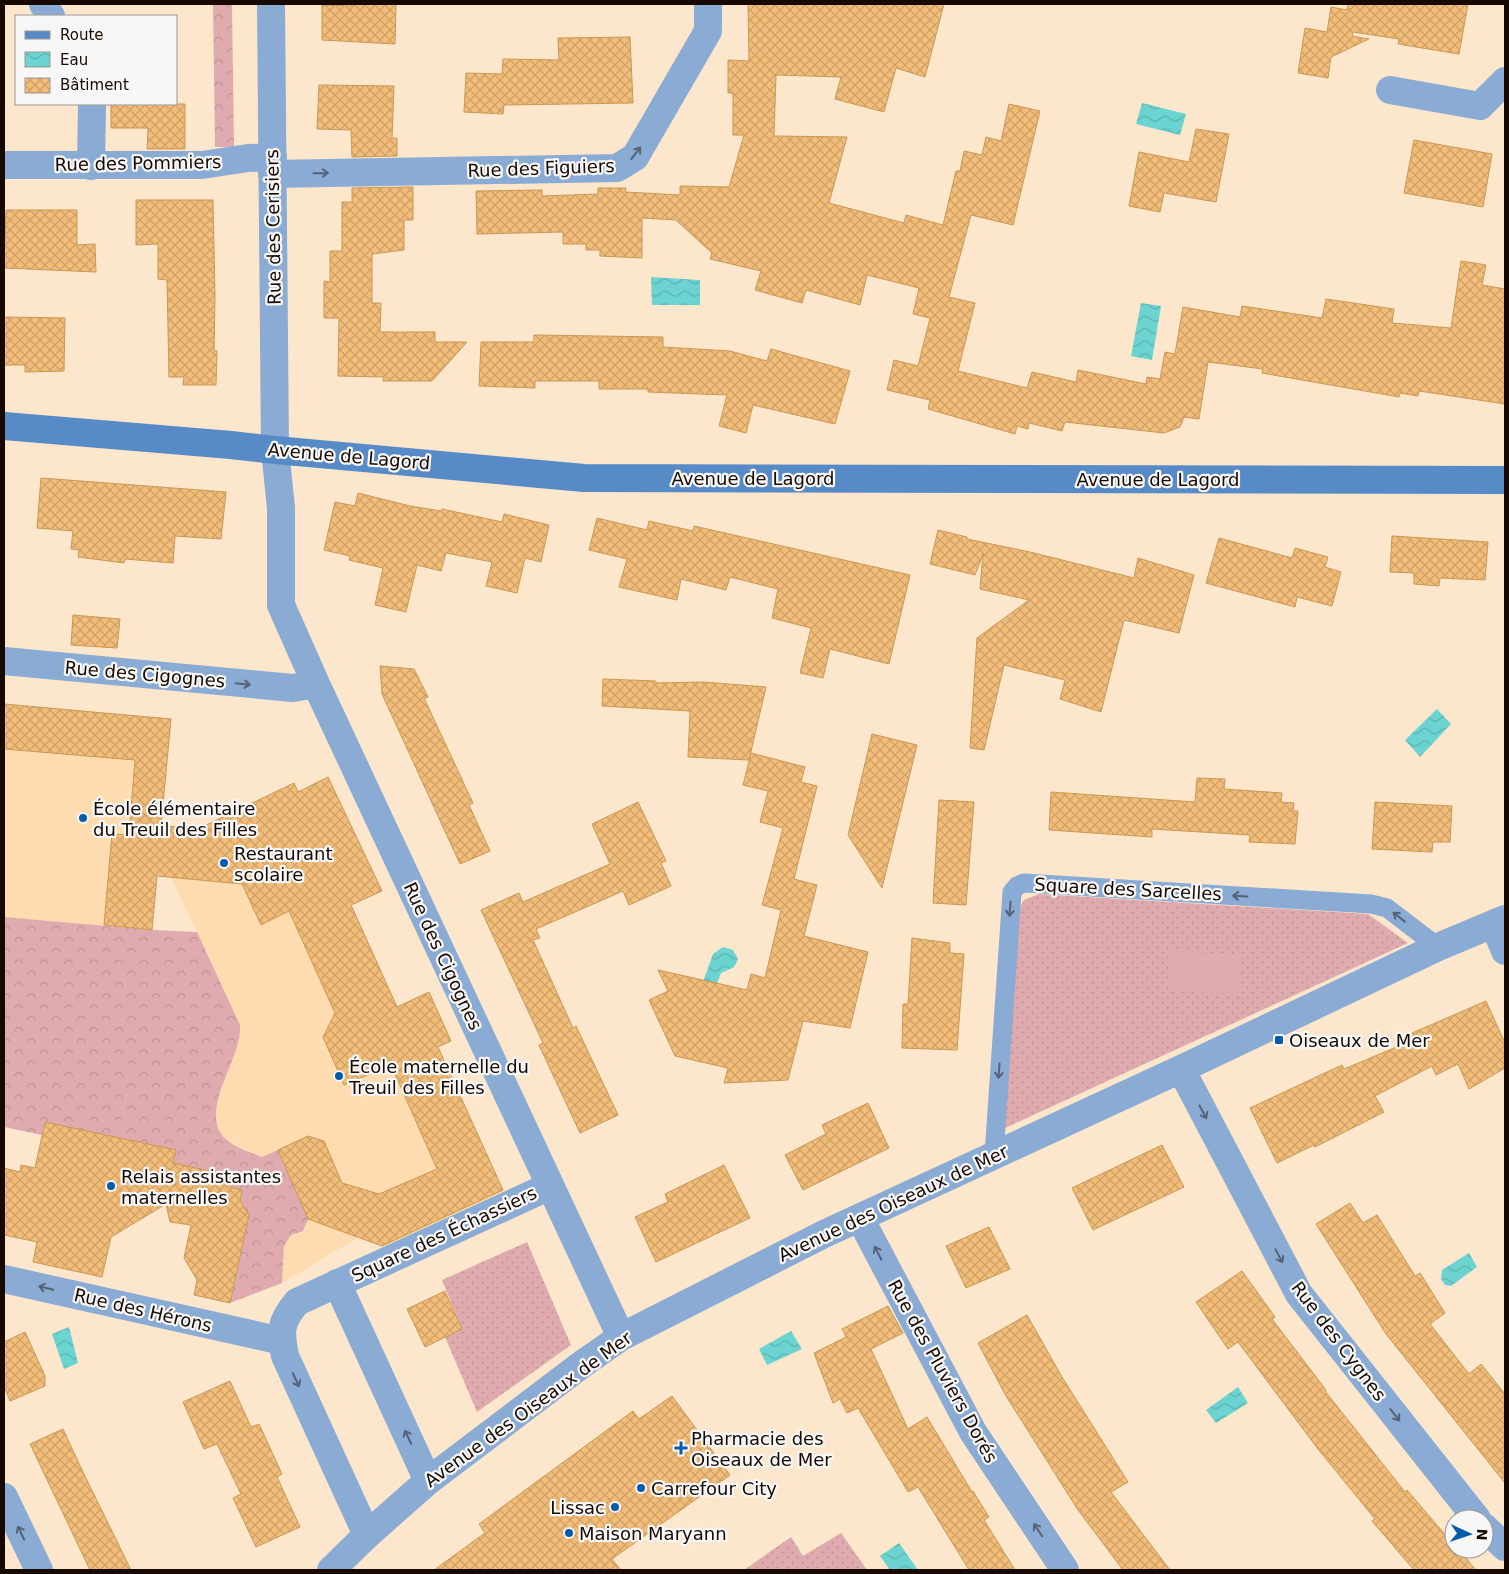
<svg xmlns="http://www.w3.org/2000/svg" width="1509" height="1574" viewBox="0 0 1509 1574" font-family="'DejaVu Sans',sans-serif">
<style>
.built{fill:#ffdcb0}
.grass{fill:url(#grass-dots)}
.forest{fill:url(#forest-crowns)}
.pitch{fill:#dfabaf}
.water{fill:url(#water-waves)}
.building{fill:url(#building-cross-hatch);stroke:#ca9854}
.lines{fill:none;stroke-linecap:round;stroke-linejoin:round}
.lane{stroke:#89abd4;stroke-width:19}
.street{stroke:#89abd4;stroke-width:28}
.secondary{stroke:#578bc7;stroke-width:28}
.oneway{stroke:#566275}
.poi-dot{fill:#055caa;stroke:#f7f7f7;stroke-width:2}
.labels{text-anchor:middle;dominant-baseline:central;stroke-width:4.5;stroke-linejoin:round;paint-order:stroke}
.street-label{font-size:18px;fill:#170900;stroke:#f7f7f7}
.poi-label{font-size:18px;fill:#170900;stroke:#f7f7f7;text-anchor:start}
</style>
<defs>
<pattern id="grass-dots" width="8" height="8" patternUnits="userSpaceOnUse" patternTransform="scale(1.25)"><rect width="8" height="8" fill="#dfabaf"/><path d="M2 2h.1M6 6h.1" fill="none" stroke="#bf9295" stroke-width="1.8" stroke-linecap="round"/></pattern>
<pattern id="forest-crowns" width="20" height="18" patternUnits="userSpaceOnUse" patternTransform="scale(1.25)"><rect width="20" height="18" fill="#dfabaf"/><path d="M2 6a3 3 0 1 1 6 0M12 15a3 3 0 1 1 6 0" fill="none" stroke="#bf9295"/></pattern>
<pattern id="water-waves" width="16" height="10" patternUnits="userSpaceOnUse" patternTransform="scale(1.25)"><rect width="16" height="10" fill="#6bd3d0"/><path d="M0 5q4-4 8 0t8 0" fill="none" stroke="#5cb4b1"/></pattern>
<pattern id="building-cross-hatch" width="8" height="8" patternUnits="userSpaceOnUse" patternTransform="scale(1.25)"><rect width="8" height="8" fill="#f2bd79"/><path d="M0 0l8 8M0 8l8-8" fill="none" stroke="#cfa167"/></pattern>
</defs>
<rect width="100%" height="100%" fill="#fce6cc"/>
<path class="built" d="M 4,704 L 171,719 L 152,930 L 4,917 Z
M 328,777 L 382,891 L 351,905 L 397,1006 L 429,992 L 451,1041 L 438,1047 L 504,1192 L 384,1246 L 359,1237 L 282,1283 L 284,1246 L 291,1235 L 262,1157 L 228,1141 L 220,1133 L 215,1119 L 216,1106 L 239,1040 L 237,1018 L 171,877 L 173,826 L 200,828 L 294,783 L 298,792 Z"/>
<path class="grass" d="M 1039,894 L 1368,914 L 1408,943 L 1003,1129 L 1019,909 L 1024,900 Z
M 527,1242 L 571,1345 L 477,1412 L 445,1337 L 462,1329 L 442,1280 Z
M 841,1533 L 867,1570 L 744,1570 L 791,1537 L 803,1556 Z"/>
<path class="forest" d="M 213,4 L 232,4 L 234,147 L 215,147 Z
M 4,917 L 152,930 L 197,932 L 240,1025 C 243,1059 195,1113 227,1140 C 236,1148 251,1152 262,1157 L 278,1150 L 308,1219 L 303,1231 L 291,1235 L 284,1246 L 282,1283 L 230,1303 L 249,1215 L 240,1201 L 242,1190 L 231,1187 L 223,1174 L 173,1163 L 45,1123 L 42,1135 L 4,1127 Z"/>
<path class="pitch" d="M 1172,951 L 1241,955 L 1240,994 L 1170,991 Z"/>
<path class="water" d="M 1142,103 L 1186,114 L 1180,135 L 1136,124 Z
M 651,277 L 700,280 L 700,305 L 652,305 Z
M 1141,303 L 1161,306 L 1152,360 L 1131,356 Z
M 1437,709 L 1451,724 L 1420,757 L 1405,740 Z
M 723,947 L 733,950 L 738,959 L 734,967 L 721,973 L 715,989 L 697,999 L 713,954 Z
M 1469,1253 L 1477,1267 L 1451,1286 L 1445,1285 L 1441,1279 L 1442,1270 Z
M 69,1327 L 78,1363 L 64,1369 L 52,1334 Z
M 791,1331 L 802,1349 L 767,1365 L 759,1349 Z
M 1238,1387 L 1248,1403 L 1216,1423 L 1206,1410 Z
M 899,1543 L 918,1570 L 890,1570 L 880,1556 Z"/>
<path class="building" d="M 352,4 L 396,4 L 395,44 L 322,40 L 322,5 L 352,6 Z
M 748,4 L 944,4 L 925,77 L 896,68 L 884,112 L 835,99 L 841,77 L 776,75 L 774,136 L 847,137 L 829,203 L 904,223 L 906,215 L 943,225 L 956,171 L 960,171 L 964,151 L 982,155 L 986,137 L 1001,141 L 1009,104 L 1040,111 L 1013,225 L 971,215 L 949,297 L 975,303 L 958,371 L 1027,388 L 1032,372 L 1076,382 L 1078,370 L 1146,384 L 1147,377 L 1160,379 L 1165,352 L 1175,354 L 1183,307 L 1240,317 L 1242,306 L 1322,318 L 1326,299 L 1394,309 L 1392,323 L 1451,328 L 1461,261 L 1486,265 L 1482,285 L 1505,289 L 1505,404 L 1419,391 L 1418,396 L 1400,393 L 1399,397 L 1262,373 L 1263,369 L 1208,362 L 1199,419 L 1184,417 L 1180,427 L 1164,433 L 1065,422 L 1062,431 L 1029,423 L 1028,429 L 1017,426 L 1015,434 L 928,409 L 930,400 L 887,390 L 894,360 L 918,366 L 930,318 L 913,314 L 919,288 L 867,275 L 860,305 L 806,290 L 802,303 L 755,290 L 761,271 L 710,259 L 712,253 L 676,220 L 642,218 L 642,258 L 600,256 L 600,250 L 586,250 L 586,244 L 563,244 L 563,232 L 477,234 L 476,191 L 542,190 L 542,196 L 598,194 L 598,188 L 626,188 L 625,192 L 680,195 L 680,186 L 729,187 L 744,135 L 733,135 L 733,93 L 728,93 L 728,60 L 749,61 Z
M 1348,4 L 1468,4 L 1459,54 L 1398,44 L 1399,39 L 1353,32 L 1352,36 L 1369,39 L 1331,57 L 1328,78 L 1298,73 L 1305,28 L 1327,32 L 1331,7 L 1347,10 Z
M 630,37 L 633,103 L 504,105 L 503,114 L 464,112 L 466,73 L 502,74 L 503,59 L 559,60 L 558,38 Z
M 319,85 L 394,86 L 392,138 L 397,138 L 397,156 L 352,157 L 351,130 L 317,129 Z
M 111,104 L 185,104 L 185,149 L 147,149 L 148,128 L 111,128 Z
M 1196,129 L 1229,134 L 1216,202 L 1164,193 L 1160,212 L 1129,206 L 1139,152 L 1189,162 Z
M 1414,140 L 1492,154 L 1483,207 L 1404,193 Z
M 413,187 L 413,220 L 404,220 L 404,250 L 372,254 L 372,303 L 381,303 L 380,332 L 435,332 L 435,342 L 467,342 L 432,381 L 383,381 L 384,377 L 338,376 L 339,318 L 324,318 L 324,281 L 330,282 L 330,251 L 342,251 L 342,202 L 352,202 L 352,188 Z
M 136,200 L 213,200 L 215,297 L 214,351 L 217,351 L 216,385 L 183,385 L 184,377 L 169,377 L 167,280 L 158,279 L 158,244 L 136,245 Z
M 6,210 L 77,210 L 77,245 L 95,244 L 96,272 L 4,268 Z
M 4,317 L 65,318 L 64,371 L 25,372 L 25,365 L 4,365 Z
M 534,335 L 663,337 L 663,347 L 730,351 L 767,361 L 771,349 L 850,371 L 835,424 L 753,405 L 746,433 L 719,426 L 727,395 L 648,392 L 648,389 L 599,389 L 599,381 L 535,381 L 535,388 L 479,386 L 481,342 L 534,342 Z
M 41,478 L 226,492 L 221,539 L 175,536 L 173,563 L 125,559 L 124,563 L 78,557 L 79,550 L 71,549 L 73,531 L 37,528 Z
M 358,493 L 410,506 L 441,511 L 442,509 L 502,522 L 504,514 L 549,525 L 541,562 L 525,558 L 517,593 L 486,586 L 492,562 L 446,553 L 441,571 L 417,565 L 406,612 L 375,605 L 383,568 L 349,560 L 350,556 L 324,550 L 335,502 L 355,506 Z
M 597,518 L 647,530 L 649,521 L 693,531 L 694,526 L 910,575 L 889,664 L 830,649 L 823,678 L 800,673 L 811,628 L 772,618 L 778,589 L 730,577 L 726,590 L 681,579 L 677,600 L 619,587 L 627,559 L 589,550 Z
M 938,530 L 967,537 L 967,539 L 1030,552 L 1134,578 L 1138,558 L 1194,575 L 1179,633 L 1124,620 L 1101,712 L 1060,699 L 1065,680 L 1004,665 L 984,750 L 970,748 L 977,638 L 1029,600 L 980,589 L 983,554 L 975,575 L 930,564 Z
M 1392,536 L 1488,542 L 1485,580 L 1440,578 L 1439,586 L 1414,584 L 1414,573 L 1390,572 Z
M 1219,538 L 1292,558 L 1295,548 L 1328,557 L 1325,567 L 1341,572 L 1332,606 L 1297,597 L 1295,607 L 1206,583 Z
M 73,615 L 120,619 L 117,648 L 71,645 Z
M 380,666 L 414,669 L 428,697 L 424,698 L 473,803 L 469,805 L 490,851 L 460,864 L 382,694 Z
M 603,679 L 656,681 L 656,683 L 703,682 L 766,687 L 749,760 L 688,757 L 690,711 L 602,706 Z
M 4,704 L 171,719 L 161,826 L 200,828 L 294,783 L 298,792 L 328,777 L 382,891 L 351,905 L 397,1007 L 429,992 L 451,1041 L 438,1047 L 503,1190 L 382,1246 L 308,1219 L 278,1150 L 308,1136 L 324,1141 L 342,1183 L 379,1194 L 437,1169 L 391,1065 L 344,1085 L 323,1037 L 335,1013 L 289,911 L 261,925 L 242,884 L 157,876 L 152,930 L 104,925 L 112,834 L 129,835 L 135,760 L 4,749 Z
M 872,734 L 917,745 L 882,888 L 848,835 Z
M 751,753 L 805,767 L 801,782 L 817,786 L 794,879 L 817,885 L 804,936 L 868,952 L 850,1028 L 803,1021 L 788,1080 L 724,1083 L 728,1068 L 675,1056 L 649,1000 L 668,991 L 658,970 L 747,990 L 751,974 L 765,978 L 781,910 L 762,905 L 783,828 L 760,822 L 768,791 L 743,785 Z
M 1197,778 L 1225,779 L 1224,789 L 1282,793 L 1281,802 L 1294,803 L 1293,811 L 1298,811 L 1295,844 L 1249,842 L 1250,835 L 1152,829 L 1152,837 L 1049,830 L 1051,792 L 1195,802 Z
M 939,800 L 974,802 L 966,905 L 933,903 Z
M 638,802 L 666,861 L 661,863 L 671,886 L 629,905 L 623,891 L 536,929 L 540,938 L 533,940 L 573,1028 L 576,1026 L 618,1115 L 580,1133 L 539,1045 L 543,1043 L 481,910 L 519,893 L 523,902 L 610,864 L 592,824 Z
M 1375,802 L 1452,806 L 1450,842 L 1433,842 L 1432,852 L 1372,849 Z
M 912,938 L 950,943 L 950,953 L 964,954 L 957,1050 L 902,1048 L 903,1004 L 908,1004 Z
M 1486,1001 L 1505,1043 L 1505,1068 L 1469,1089 L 1458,1064 L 1436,1075 L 1432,1066 L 1375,1096 L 1384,1112 L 1315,1147 L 1314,1145 L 1277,1163 L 1250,1108 L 1342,1065 L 1344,1069 L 1399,1046 L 1396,1040 Z
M 868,1103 L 889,1148 L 803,1190 L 785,1155 L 826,1134 L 822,1125 Z
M 45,1122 L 176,1150 L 173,1163 L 223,1174 L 231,1187 L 242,1190 L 240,1201 L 249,1215 L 230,1303 L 194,1295 L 197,1280 L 184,1258 L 191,1225 L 170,1222 L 166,1204 L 111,1237 L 102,1277 L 33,1262 L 37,1242 L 4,1235 L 4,1168 L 20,1172 L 21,1165 L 35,1168 Z
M 1162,1145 L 1184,1187 L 1093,1230 L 1072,1188 Z
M 724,1165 L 750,1218 L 656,1262 L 635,1217 L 668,1202 L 665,1194 Z
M 1350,1203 L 1363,1223 L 1377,1215 L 1415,1276 L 1420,1273 L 1445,1313 L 1430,1324 L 1469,1374 L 1481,1364 L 1505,1394 L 1505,1483 L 1386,1334 L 1316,1224 Z
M 989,1227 L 1010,1269 L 966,1288 L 946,1246 Z
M 1242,1271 L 1275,1317 L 1272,1319 L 1326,1390 L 1325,1391 L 1405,1492 L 1407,1490 L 1454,1545 L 1454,1549 L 1458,1549 L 1476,1570 L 1414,1570 L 1372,1521 L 1375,1519 L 1318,1449 L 1238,1342 L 1228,1349 L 1196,1302 Z
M 445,1291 L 462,1329 L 425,1347 L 407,1309 Z
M 888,1306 L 903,1333 L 871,1349 L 908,1429 L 927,1417 L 972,1492 L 973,1491 L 989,1517 L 984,1520 L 1015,1570 L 969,1570 L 918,1487 L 908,1492 L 858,1408 L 847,1413 L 840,1399 L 833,1403 L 814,1353 L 846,1337 L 842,1329 Z
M 1027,1315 L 1062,1377 L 1128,1482 L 1111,1492 L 1170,1570 L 1123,1570 L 1078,1510 L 1006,1396 L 978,1343 Z
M 25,1332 L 45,1376 L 45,1386 L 10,1401 L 4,1386 L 4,1342 Z
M 230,1381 L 251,1427 L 259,1424 L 282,1474 L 277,1477 L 300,1527 L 256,1547 L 233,1498 L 241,1494 L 217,1444 L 204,1449 L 183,1402 Z
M 672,1396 L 730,1475 L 612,1559 L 621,1570 L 434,1570 L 485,1533 L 479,1524 L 633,1411 L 639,1419 Z
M 63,1429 L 82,1470 L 131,1570 L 90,1570 L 30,1444 Z"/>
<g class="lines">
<path class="lane" d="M 994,1155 L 1012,892 L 1017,886 L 1024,883 L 1371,904 L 1387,908 L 1438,947"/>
<path class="street" d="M 43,4 L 51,16
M 271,4 L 275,450 L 281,508 L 281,605 L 316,684 L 621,1337
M 1390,90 L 1480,106 L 1505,81
M 4,165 L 202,165 L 248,158 L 273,157
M 91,166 L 92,104
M 272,174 L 617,168 L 635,157 L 708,31 L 708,4
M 4,661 L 293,688 L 316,684
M 1494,924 L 1505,951
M 1181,1069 L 1299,1294 L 1477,1519
M 860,1218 L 973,1432 L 1065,1570
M 4,1279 L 282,1341
M 337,1283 L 428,1481
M 4,1497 L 39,1570
M 1484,1527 L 1505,1547
M 367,1535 L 285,1356 C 280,1331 280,1322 297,1302 L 550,1186
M 331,1570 L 367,1535 L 428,1481 L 581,1365 L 621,1337 L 824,1234 L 1181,1069 L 1438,947 L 1505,919"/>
<path class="secondary" d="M 4,426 L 231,445 L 275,450 L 584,478 L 1505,480"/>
</g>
<defs><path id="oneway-shaft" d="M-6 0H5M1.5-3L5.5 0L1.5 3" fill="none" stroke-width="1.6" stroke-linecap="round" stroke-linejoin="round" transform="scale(1.25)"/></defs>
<g class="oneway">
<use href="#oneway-shaft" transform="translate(636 153) rotate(-52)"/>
<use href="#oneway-shaft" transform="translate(321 173) rotate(-1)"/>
<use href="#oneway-shaft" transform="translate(243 684) rotate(6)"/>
<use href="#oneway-shaft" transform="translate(1240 896) rotate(-177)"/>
<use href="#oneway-shaft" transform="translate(1010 909) rotate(94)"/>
<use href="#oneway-shaft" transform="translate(1399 917) rotate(-142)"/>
<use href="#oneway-shaft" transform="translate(999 1071) rotate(94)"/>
<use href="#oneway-shaft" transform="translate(1203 1112) rotate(62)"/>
<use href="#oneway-shaft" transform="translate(878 1253) rotate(-117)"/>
<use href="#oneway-shaft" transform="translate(1279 1256) rotate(62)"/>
<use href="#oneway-shaft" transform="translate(46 1288) rotate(-167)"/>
<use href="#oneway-shaft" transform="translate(296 1380) rotate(65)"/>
<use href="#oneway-shaft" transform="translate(1395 1415) rotate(52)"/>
<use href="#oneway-shaft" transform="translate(408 1437) rotate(-115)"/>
<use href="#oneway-shaft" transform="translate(1038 1530) rotate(-124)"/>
<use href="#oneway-shaft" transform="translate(21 1533) rotate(-115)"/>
</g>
<g class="poi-dot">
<circle cx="83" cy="818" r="5"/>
<circle cx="224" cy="863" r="5"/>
<rect x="1274" y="1035" width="10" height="10" rx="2.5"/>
<circle cx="339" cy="1076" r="5"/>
<circle cx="111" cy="1186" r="5"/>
<path d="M678.5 1440.5h5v5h5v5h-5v5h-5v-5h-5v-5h5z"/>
<circle cx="641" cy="1488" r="5"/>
<circle cx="615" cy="1507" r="5"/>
<circle cx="569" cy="1533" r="5"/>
</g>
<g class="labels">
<g class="street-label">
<text transform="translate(138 163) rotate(-1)">Rue des Pommiers</text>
<text transform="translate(541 168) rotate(-2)">Rue des Figuiers</text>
<text transform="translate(273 227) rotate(-91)">Rue des Cerisiers</text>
<text transform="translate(349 456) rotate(5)">Avenue de Lagord</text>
<text x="753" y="478">Avenue de Lagord</text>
<text x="1158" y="479">Avenue de Lagord</text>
<text transform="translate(145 674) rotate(5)">Rue des Cigognes</text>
<text transform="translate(1128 889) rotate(3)">Square des Sarcelles</text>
<text transform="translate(443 956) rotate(65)">Rue des Cigognes</text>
<text transform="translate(893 1203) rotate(-25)">Avenue des Oiseaux de Mer</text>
<text transform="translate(444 1234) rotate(-25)">Square des Échassiers</text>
<text transform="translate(143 1310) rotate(13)">Rue des Hérons</text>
<text transform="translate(1339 1341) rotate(53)">Rue des Cygnes</text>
<text transform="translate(943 1371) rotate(61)">Rue des Pluviers Dorés</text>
<text transform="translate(528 1409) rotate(-36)">Avenue des Oiseaux de Mer</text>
</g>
<g class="poi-label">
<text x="93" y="808">École élémentaire<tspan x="93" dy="21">du Treuil des Filles</tspan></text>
<text x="234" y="853">Restaurant<tspan x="234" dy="21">scolaire</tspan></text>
<text x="1289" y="1040">Oiseaux de Mer</text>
<text x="349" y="1066">École maternelle du<tspan x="349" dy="21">Treuil des Filles</tspan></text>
<text x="121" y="1176">Relais assistantes<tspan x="121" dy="21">maternelles</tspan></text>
<text x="691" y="1438">Pharmacie des<tspan x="691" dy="21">Oiseaux de Mer</tspan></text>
<text x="651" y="1488">Carrefour City</text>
<text x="605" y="1507" text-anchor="end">Lissac</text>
<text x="579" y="1533">Maison Maryann</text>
</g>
</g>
<rect width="1509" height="1574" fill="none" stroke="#170900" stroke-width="10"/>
<rect x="15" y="15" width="162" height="90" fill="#f7f7f7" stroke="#9d9894"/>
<rect x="25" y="31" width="25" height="8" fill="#578bc7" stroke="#9d9894"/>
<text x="60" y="40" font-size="15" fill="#170900">Route</text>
<rect x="25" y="52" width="25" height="15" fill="url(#water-waves)" stroke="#9d9894"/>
<text x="60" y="65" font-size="15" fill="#170900">Eau</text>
<rect x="25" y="78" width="25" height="15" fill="url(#building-cross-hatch)" stroke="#9d9894"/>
<text x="60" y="90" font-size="15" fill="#170900">Bâtiment</text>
<g transform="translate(1469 1534) rotate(93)"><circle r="24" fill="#f7f7f7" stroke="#9d9894"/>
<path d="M0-4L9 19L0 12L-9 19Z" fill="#055caa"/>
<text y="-8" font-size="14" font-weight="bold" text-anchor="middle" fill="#170900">N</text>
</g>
</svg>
